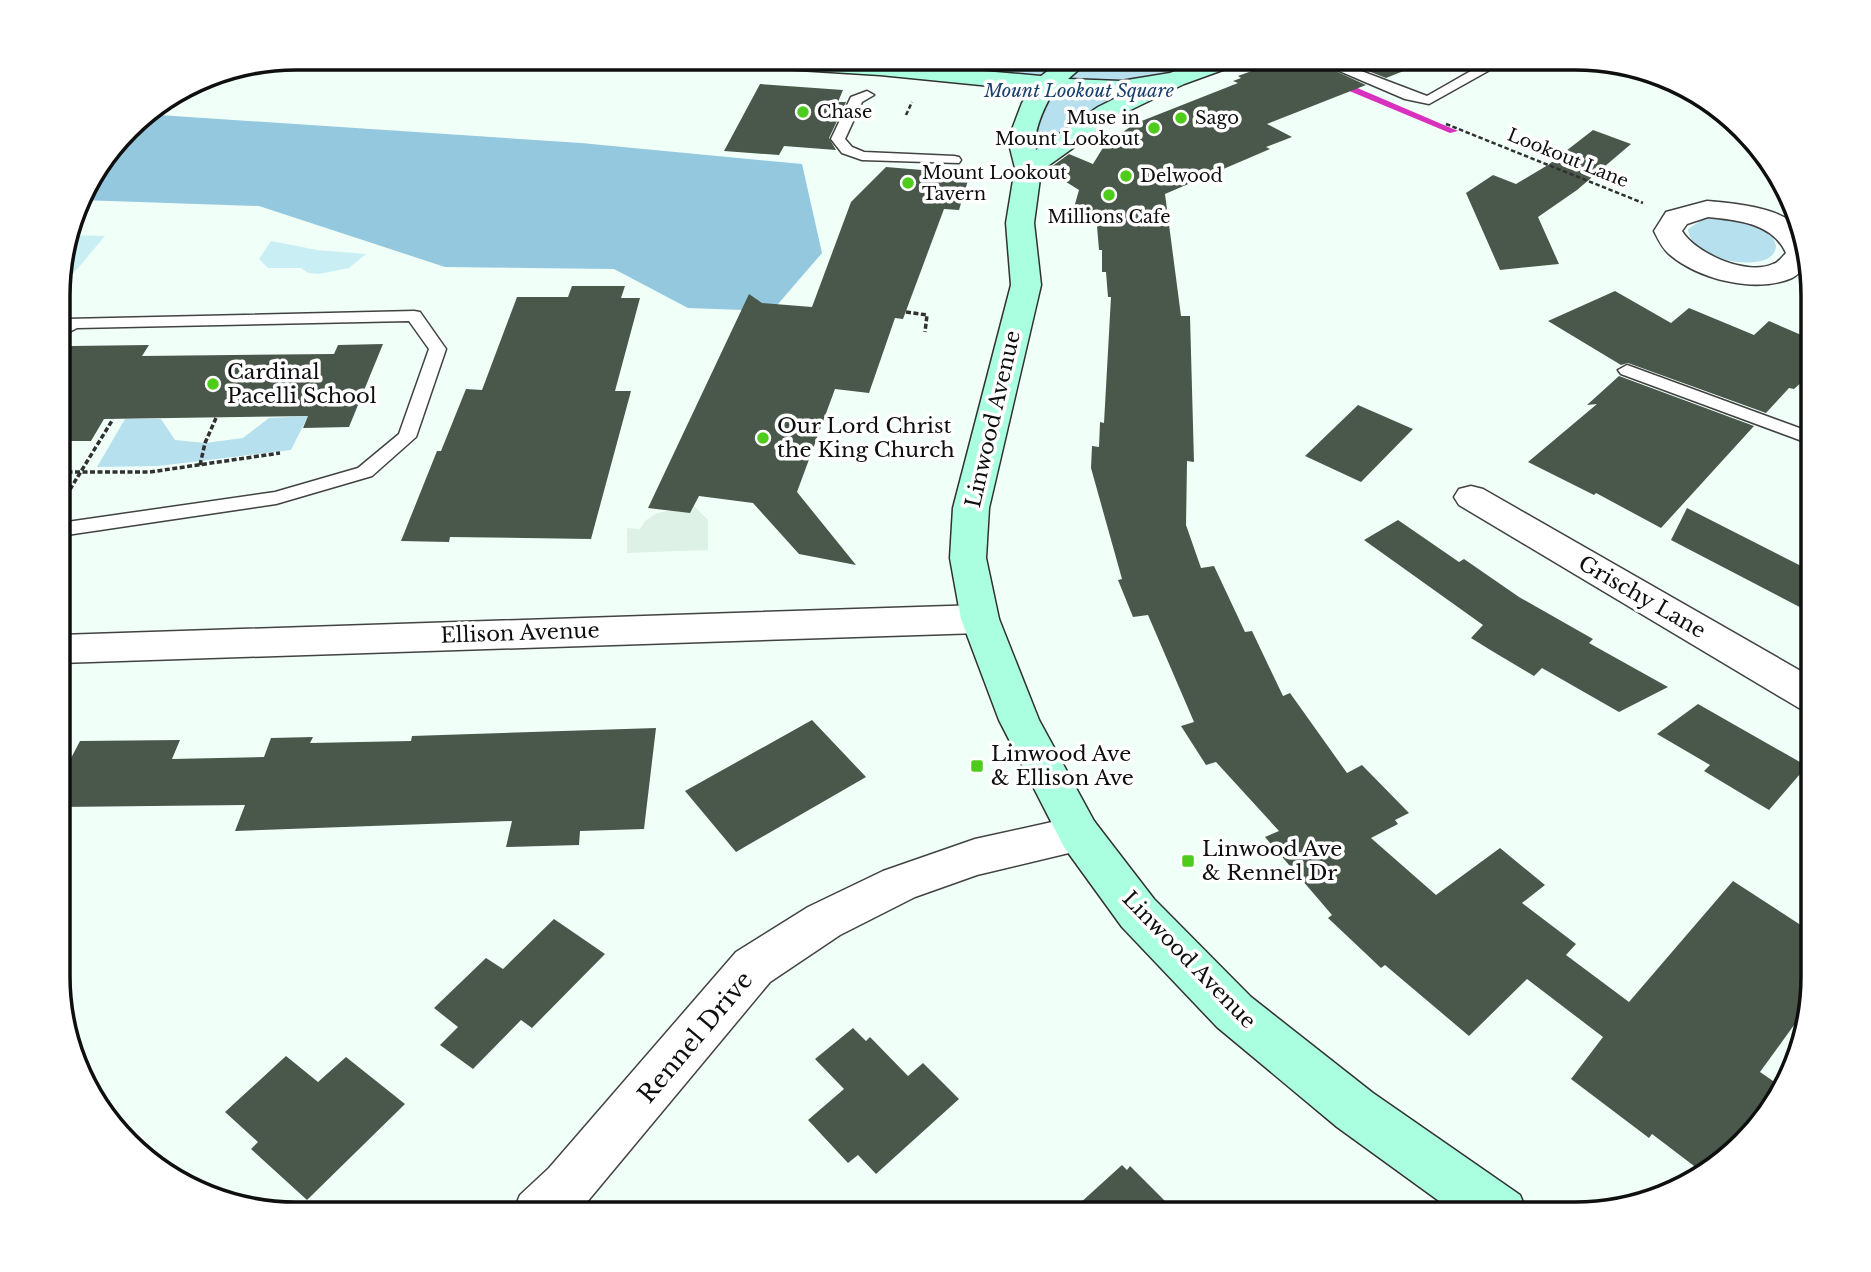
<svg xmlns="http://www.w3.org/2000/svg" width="1871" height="1272" viewBox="0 0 1871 1272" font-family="'Libre Baskerville',serif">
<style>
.green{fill:#b6e0ed}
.forest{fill:#94c8df}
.pitch{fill:#c9eff4}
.plaza{fill:#def1e7}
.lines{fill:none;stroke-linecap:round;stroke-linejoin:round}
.stream{fill:#d831be;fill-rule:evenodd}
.building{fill:#4a584c}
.lane-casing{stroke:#424242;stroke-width:3}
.street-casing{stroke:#424242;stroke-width:3}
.secondary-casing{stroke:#313131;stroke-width:3}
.path-far1{stroke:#313131;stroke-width:2.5;stroke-dasharray:4.5 2.5;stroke-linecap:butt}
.path{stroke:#313131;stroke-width:3.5;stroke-dasharray:5 2.5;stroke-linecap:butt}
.lane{fill:#fff;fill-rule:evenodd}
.street{fill:#fff;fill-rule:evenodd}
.secondary{fill:#abffe1;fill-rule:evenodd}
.poi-dot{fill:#4ecb1b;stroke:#fff;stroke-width:2.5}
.labels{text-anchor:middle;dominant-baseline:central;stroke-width:7;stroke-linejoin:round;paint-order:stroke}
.far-park-label{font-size:18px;font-style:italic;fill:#193f6c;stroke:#fff}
.far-poi-label{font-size:18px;fill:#0f0f0f;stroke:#fff;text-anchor:start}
.far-street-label{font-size:18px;fill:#0f0f0f;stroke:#fff}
.poi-label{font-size:21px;fill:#0f0f0f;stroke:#fff;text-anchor:start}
.street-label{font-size:21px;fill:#0f0f0f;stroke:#fff}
.near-street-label{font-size:24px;fill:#0f0f0f;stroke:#fff}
.rim{fill:none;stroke:#0f0f0f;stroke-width:3.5}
</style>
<rect width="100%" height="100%" fill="#f0fff8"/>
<path class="green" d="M 955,58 L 1234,58 L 1175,80 L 1028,168 L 1046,85 L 880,68 L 911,59 Z
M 1714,218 C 1729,219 1774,226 1776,246 C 1776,252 1772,256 1767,259 C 1745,269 1690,257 1688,229 L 1702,220 Z
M 308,416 L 291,450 L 158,466 L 97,467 L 125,419 L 161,419 L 175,440 L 205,443 L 243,438 L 269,418 Z"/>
<path class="forest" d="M 144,114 L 581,143 L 802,164 L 822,253 L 772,311 L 688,308 L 614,269 L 445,267 L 259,206 L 80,200 L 83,190 Z"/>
<path class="pitch" d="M 69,235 L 105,236 L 73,274 L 60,273 Z
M 271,241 L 317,250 L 366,254 L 349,268 L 319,274 L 308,273 L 301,268 L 268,268 L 259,259 Z"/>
<path class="plaza" d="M 694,506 L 708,520 L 708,550 L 627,553 L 627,528 L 640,529 L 645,521 L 657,513 Z"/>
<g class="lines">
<path class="stream" d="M 1335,81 L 1341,81 L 1458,131 L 1450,133 L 1335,85 Z"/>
</g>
<path class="building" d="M 1287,58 L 1307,58 L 1366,85 L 1267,124 L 1292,137 L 1266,147 L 1270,149 L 1165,194 L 1181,316 L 1190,316 L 1194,462 L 1187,461 L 1186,525 L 1201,568 L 1214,566 L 1245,632 L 1252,631 L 1283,696 L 1290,693 L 1347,773 L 1362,765 L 1409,813 L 1395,820 L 1398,824 L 1371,838 L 1436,895 L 1500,848 L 1545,885 L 1522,903 L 1576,944 L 1566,955 L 1629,1002 L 1733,881 L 1813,933 L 1810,1003 L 1760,1072 L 1782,1087 L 1764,1121 L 1702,1172 L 1652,1134 L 1649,1138 L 1571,1079 L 1603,1037 L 1527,979 L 1469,1036 L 1385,965 L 1381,968 L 1328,918 L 1332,915 L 1265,837 L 1279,831 L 1216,762 L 1206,765 L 1181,726 L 1194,722 L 1148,615 L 1133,617 L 1118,580 L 1122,579 L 1091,468 L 1092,446 L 1099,447 L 1100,422 L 1104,423 L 1111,297 L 1108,297 L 1106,272 L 1102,272 L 1102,250 L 1099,250 L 1097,226 L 1069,225 L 1079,190 L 1047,170 L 1069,154 L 1093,164 L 1104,146 L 1134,124 L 1238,83 L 1233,81 L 1241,78 L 1238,76 Z
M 1335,58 L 1428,58 L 1429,61 L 1386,78 Z
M 760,84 L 843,90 L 838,102 L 846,102 L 829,138 L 836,150 L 784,146 L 779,155 L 724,151 Z
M 1593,130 L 1631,144 L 1577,190 L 1538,217 L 1559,264 L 1500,270 L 1466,193 L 1493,175 L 1516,184 L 1548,165 Z
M 886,167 L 970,174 L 959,210 L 944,209 L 903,319 L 895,318 L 869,393 L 835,389 L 797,492 L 856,565 L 799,554 L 753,503 L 699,496 L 690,513 L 648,508 L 749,294 L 762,303 L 812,307 L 851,202 Z
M 572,286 L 625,286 L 621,298 L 640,298 L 615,391 L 631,391 L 591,539 L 450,537 L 449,542 L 401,541 L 437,451 L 441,451 L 466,389 L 482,390 L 517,297 L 568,297 Z
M 1615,291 L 1671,323 L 1689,308 L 1754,335 L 1769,321 L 1813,340 L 1813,372 L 1794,389 L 1789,388 L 1766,413 L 1628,363 L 1621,365 L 1548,321 Z
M 383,344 L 349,427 L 303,428 L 308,416 L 104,419 L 91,441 L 60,441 L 60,364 L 71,346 L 149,345 L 142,356 L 334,354 L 338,345 Z
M 1619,376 L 1754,426 L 1661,528 L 1596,493 L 1594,495 L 1528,462 L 1597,404 L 1587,405 Z
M 1358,405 L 1413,429 L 1361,482 L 1305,456 Z
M 1687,508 L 1813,572 L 1813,614 L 1671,540 Z
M 1398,520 L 1459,562 L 1464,559 L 1519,597 L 1593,639 L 1589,643 L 1668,687 L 1619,712 L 1542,668 L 1534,676 L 1492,651 L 1471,638 L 1483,625 L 1364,540 Z
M 1698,704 L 1807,766 L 1769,810 L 1704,771 L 1710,765 L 1657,734 Z
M 812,720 L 866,777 L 736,852 L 685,791 Z
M 656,728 L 644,829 L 580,831 L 579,845 L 506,847 L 512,821 L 235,831 L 245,805 L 60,807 L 60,779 L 80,741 L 180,740 L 172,759 L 264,757 L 271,738 L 313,737 L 310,743 L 411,741 L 412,736 Z
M 554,919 L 605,954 L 532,1028 L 521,1020 L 473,1069 L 440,1045 L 458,1027 L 434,1008 L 486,958 L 503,969 Z
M 853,1028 L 866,1041 L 870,1037 L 908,1076 L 923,1063 L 959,1099 L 876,1174 L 858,1155 L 848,1163 L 808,1120 L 844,1089 L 815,1059 Z
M 286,1056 L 318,1082 L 346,1057 L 405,1104 L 307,1200 L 251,1149 L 258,1142 L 225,1112 Z
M 1122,1165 L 1127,1170 L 1130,1166 L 1178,1214 L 1068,1214 Z"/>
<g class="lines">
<defs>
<path id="lane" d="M 1309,58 L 1327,58 L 1427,96 L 1476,68 L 1486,68 L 1488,71 L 1429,104 L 1405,99 Z
M 867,91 L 874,95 L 862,102 L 845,139 L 852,147 L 864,152 L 954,156 L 959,157 L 961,160 L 959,163 L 862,160 L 842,153 L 831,139 L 851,97 Z
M 414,311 L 420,312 L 446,349 L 416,437 L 372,476 L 276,504 L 60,536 L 60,523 L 275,492 L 358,468 L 399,434 L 429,349 L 409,321 L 77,328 L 60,337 L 60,325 L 67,319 Z
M 1627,365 L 1813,433 L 1813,445 L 1621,374 L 1618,370 Z"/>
<path id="street" d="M 1707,201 C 1731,203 1780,207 1797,227 C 1804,235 1805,254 1808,264 C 1803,269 1798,275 1792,278 C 1755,294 1698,279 1669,254 C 1662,248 1658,239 1654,231 L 1666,212 ZM 1708,217 C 1737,220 1773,223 1786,253 C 1782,257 1778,263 1773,264 C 1747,276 1696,254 1682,231 L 1687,224 Z
M 1471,486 L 1483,489 L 1813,678 L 1813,712 L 1799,708 L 1459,505 L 1454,497 L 1459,489 Z
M 980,605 L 993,609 L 999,619 L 993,629 L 980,633 L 60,663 L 60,635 Z
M 1079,816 L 1094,821 L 1101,834 L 1094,847 L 977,875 L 915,897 L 840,935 L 770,982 L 577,1214 L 512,1214 L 520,1195 L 549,1168 L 736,952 L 808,907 L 883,871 L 975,839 Z"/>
<path id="secondary" d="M 706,58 L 833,58 L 1041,76 L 1065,58 L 1092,58 L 1068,79 L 1121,81 L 1170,73 L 1211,58 L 1246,58 L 1242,63 L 1184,84 L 1116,117 L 1041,171 L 1034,223 L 1041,285 L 989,508 L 986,558 L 999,619 L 1039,720 L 1094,821 L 1154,899 L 1251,997 L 1373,1093 L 1520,1195 L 1528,1214 L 1457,1214 L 1337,1127 L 1217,1027 L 1122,927 L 1064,847 L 999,720 L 961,619 L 950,558 L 953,508 L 1011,285 L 1006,223 L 1015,168 L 1008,140 L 1022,103 L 1030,90 L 880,75 L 718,65 L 710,63 ZM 1053,92 L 1122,95 L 1098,107 L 1036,150 C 1032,132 1044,108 1053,92 Z"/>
</defs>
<use href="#lane" class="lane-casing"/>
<use href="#street" class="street-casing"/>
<use href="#secondary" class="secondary-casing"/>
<path class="path-far1" d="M 906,115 L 912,102
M 1446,124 L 1643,203"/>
<path class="path" d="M 906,312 L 927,315 L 925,332
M 200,465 L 205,443 L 216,418
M 60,472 L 150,472 L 280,453
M 66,496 L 113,419"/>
<use href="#lane" class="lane"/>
<use href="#street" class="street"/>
<use href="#secondary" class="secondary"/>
</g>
<g class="poi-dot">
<circle cx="803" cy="112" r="7"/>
<circle cx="1181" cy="118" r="7"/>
<circle cx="1154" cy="128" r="7"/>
<circle cx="1126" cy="176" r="7"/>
<circle cx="908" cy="183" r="7"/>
<circle cx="1109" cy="195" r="7"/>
<circle cx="213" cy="384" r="7"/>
<circle cx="763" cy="438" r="7"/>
<rect x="970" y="759" width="14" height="14" rx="3.5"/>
<rect x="1181" y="854" width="14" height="14" rx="3.5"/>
</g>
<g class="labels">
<g class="far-park-label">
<text x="1079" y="91">Mount Lookout Square</text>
</g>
<g class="far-poi-label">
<text x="817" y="112">Chase</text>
<text x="1140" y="118" text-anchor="end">Muse in<tspan x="1140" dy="21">Mount Lookout</tspan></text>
<text x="1195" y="118">Sago</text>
<text x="922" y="173">Mount Lookout<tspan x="922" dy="21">Tavern</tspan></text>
<text x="1140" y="176">Delwood</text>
<text x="1109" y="217" text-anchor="middle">Millions Cafe</text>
</g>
<g class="far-street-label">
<text transform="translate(1568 158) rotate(22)">Lookout Lane</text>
</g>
<g class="poi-label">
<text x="227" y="372">Cardinal<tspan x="227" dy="24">Pacelli School</tspan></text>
<text x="777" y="426">Our Lord Christ<tspan x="777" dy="24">the King Church</tspan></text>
<text x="991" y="754">Linwood Ave<tspan x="991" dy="24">&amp; Ellison Ave</tspan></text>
<text x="1202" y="849">Linwood Ave<tspan x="1202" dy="24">&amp; Rennel Dr</tspan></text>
</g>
<g class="street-label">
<text transform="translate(993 419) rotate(-77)">Linwood Avenue</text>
<text transform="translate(1642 597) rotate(30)">Grischy Lane</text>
<text transform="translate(520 633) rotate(-2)">Ellison Avenue</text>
<text transform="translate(1189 960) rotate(46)">Linwood Avenue</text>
</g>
<g class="near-street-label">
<text transform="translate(695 1037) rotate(-50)">Rennel Drive</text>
</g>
</g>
<path d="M0 0H1871V1272H0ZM296 70H1575A226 226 0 0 1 1801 296V976A226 226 0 0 1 1575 1202H296A226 226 0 0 1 70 976V296A226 226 0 0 1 296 70Z" fill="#fff" fill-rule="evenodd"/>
<path class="rim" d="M296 70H1575A226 226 0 0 1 1801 296V976A226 226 0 0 1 1575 1202H296A226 226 0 0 1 70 976V296A226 226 0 0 1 296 70Z"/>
</svg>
